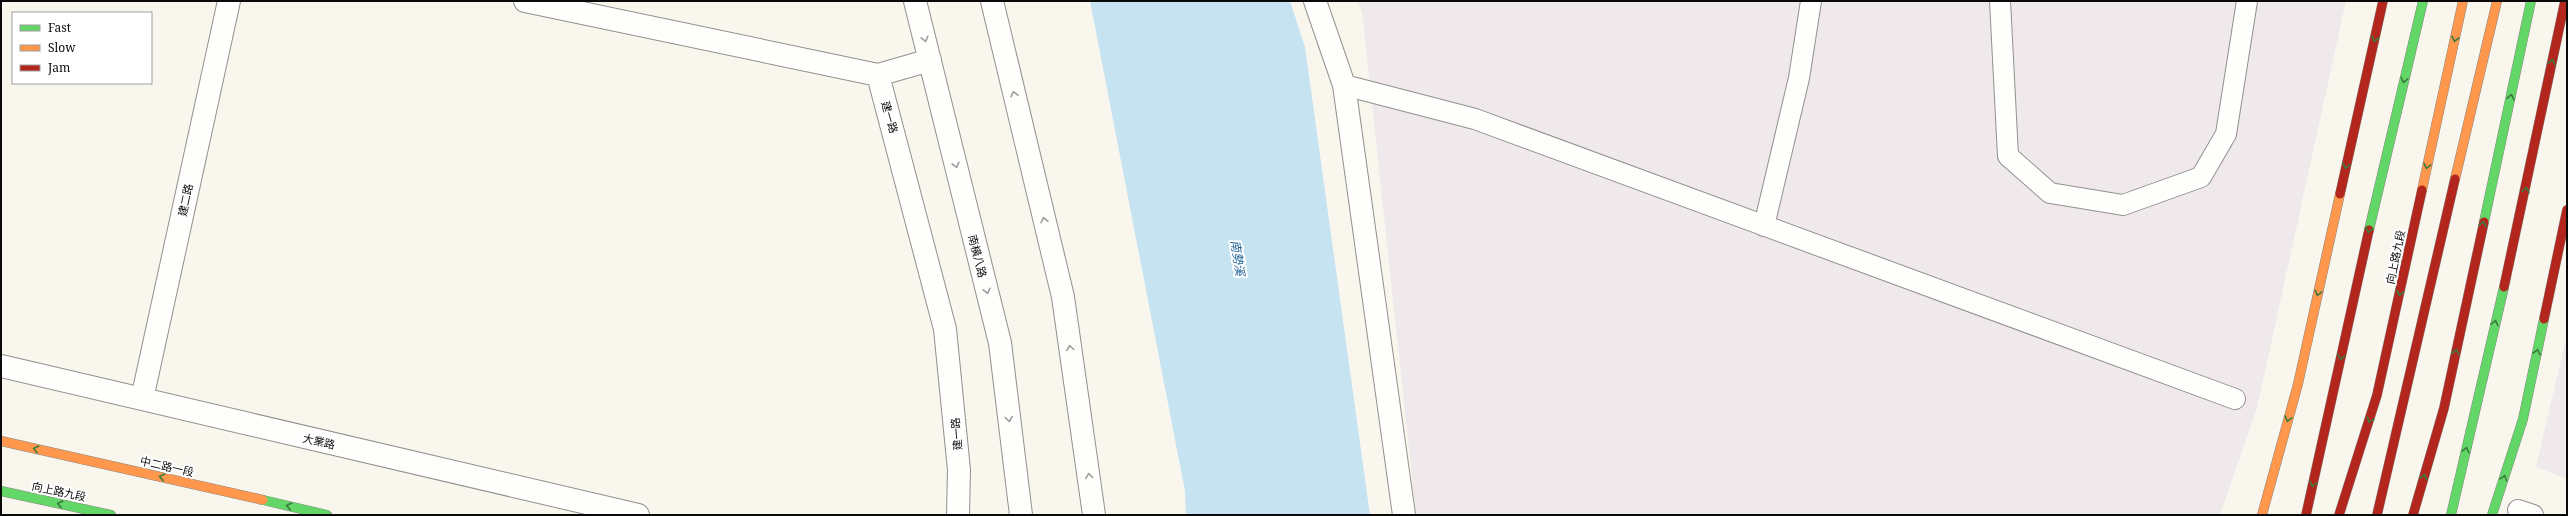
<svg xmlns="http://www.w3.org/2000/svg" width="2568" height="516" viewBox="0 0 2568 516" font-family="'Noto Serif','Noto Sans TC',serif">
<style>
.industrial{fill:#f0e9eb}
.water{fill:#c6e3f2}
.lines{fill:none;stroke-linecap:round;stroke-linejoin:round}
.lane-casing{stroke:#92908d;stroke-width:22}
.street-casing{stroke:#92908d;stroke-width:24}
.fast-casing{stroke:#888783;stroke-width:10}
.slow-casing{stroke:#888783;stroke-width:10}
.jam-casing{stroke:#888783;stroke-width:10}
.lane{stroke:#fefefc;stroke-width:20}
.street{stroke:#fefefc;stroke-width:22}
.fast{stroke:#63d668;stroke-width:9}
.slow{stroke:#ff974d;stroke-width:9}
.jam{stroke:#b3261e;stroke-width:9}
.oneway{stroke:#9c9c9b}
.oneway2{stroke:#3b7a3e}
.labels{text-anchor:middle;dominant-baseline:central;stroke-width:4;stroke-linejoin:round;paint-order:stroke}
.street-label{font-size:11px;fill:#0a0a0a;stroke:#fff}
.water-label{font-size:12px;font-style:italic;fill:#1b6395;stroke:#fff}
</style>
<rect width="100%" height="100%" fill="#f9f6ee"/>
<path class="industrial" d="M 1358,1 L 2346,1 L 2257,408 L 2220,515 L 1416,515 L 1362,12 Z
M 2567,334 L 2567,479 L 2536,467 Z"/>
<path class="water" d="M 1090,1 L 1290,1 L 1305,47 L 1370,515 L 1186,515 L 1185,491 Z"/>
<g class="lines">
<defs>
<path id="lane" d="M 2000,1 L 2008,156 L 2050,193 L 2123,205 L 2201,177 L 2226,134 L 2247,1
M 1344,85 L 1475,119 L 2235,399
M 1764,226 L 1799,78 L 1811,1
M 2518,510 L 2533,515"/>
<path id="street" d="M 525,1 L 878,75 L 945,329 L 959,470 L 958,515
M 915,1 L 1000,343 L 1021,515
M 992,1 L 1063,297 L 1094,515
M 1315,1 L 1344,85 L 1404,515
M 878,75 L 930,60
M 1,366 L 638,515
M 142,399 L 229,1"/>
<path id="fast" d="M 2484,222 L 2531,1
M 2369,230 L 2423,1
M 1,491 L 111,515
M 263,500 L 327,515
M 2451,515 L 2504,287
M 2492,515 L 2523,419 L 2544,319"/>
<path id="slow" d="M 2455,179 L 2497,1
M 2422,190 L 2463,1
M 1,441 L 263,500
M 2262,515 L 2298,384 L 2340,194"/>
<path id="jam" d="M 2340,194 L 2383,1
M 2504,287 L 2565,1
M 2544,319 L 2567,210
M 2306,515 L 2369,230
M 2339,515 L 2377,395 L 2422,190
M 2377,515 L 2455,179
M 2413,515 L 2444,408 L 2484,222"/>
</defs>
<use href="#lane" class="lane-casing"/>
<use href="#street" class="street-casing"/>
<use href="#fast" class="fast-casing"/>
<use href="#slow" class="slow-casing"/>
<use href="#jam" class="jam-casing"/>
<use href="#lane" class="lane"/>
<use href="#street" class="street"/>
<use href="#fast" class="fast"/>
<use href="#slow" class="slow"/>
<use href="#jam" class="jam"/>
</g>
<defs><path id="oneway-chevron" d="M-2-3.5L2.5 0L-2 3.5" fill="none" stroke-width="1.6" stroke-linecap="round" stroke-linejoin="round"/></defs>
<g class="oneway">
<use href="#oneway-chevron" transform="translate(925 39) rotate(76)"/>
<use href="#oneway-chevron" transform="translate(1014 94) rotate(-103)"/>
<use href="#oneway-chevron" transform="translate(956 165) rotate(76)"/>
<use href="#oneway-chevron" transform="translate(1044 220) rotate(-103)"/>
<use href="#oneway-chevron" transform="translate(987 291) rotate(76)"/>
<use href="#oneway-chevron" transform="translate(1070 348) rotate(-98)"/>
<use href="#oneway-chevron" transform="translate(1009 419) rotate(83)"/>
<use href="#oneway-chevron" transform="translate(1089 476) rotate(-98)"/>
</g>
<g class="oneway2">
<use href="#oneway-chevron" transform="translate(2375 39) rotate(103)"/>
<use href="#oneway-chevron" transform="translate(2455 39) rotate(102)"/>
<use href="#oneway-chevron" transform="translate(2552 62) rotate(-78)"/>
<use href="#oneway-chevron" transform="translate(2404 80) rotate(104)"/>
<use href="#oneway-chevron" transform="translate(2511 97) rotate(-78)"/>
<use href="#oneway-chevron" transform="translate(2346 166) rotate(103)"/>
<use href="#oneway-chevron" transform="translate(2427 166) rotate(102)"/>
<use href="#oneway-chevron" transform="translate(2526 190) rotate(-78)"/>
<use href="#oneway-chevron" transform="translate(2483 224) rotate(-78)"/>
<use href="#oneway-chevron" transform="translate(2369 230) rotate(102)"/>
<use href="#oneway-chevron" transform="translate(2318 293) rotate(103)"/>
<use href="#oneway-chevron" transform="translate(2400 293) rotate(102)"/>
<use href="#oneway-chevron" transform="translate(2495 323) rotate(-77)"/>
<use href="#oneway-chevron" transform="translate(2456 352) rotate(-78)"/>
<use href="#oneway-chevron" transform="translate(2537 352) rotate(-78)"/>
<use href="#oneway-chevron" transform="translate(2341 357) rotate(102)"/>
<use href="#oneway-chevron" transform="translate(2288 419) rotate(105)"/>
<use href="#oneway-chevron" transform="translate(2370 420) rotate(108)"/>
<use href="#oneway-chevron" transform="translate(36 449) rotate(-167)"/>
<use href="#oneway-chevron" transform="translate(2466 450) rotate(-77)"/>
<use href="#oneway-chevron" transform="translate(162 477) rotate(-167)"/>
<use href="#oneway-chevron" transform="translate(2424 477) rotate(-74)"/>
<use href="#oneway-chevron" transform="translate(2504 478) rotate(-72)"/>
<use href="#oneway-chevron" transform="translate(2313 484) rotate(102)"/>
<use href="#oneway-chevron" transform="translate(60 504) rotate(-168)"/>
<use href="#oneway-chevron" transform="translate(289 506) rotate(-167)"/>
</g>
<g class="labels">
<g class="street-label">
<text transform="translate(890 117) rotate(74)">建一路</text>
<text transform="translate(185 200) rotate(-78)">建二路</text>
<text transform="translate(978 256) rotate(76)">南橫八路</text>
<text transform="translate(2395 257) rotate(-78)">向上路九段</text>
<text transform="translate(956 434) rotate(-95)">建一路</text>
<text transform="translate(319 441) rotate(13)">大業路</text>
<text transform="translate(167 466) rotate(13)">中二路一段</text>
<text transform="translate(59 491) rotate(12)">向上路九段</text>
</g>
<g class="water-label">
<text transform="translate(1238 258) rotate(82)">南勢溪</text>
</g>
</g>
<rect width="2568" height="516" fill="none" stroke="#0a0a0a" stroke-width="4"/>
<rect x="12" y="12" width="140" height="72" fill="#ffffff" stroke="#9d9d9d"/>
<rect x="20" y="25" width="20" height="6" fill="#63d668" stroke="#9d9d9d"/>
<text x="48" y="32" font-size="12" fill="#0a0a0a">Fast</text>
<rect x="20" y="45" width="20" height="6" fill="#ff974d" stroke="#9d9d9d"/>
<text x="48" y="52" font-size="12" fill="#0a0a0a">Slow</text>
<rect x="20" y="65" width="20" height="6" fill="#b3261e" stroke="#9d9d9d"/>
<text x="48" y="72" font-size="12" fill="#0a0a0a">Jam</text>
</svg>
